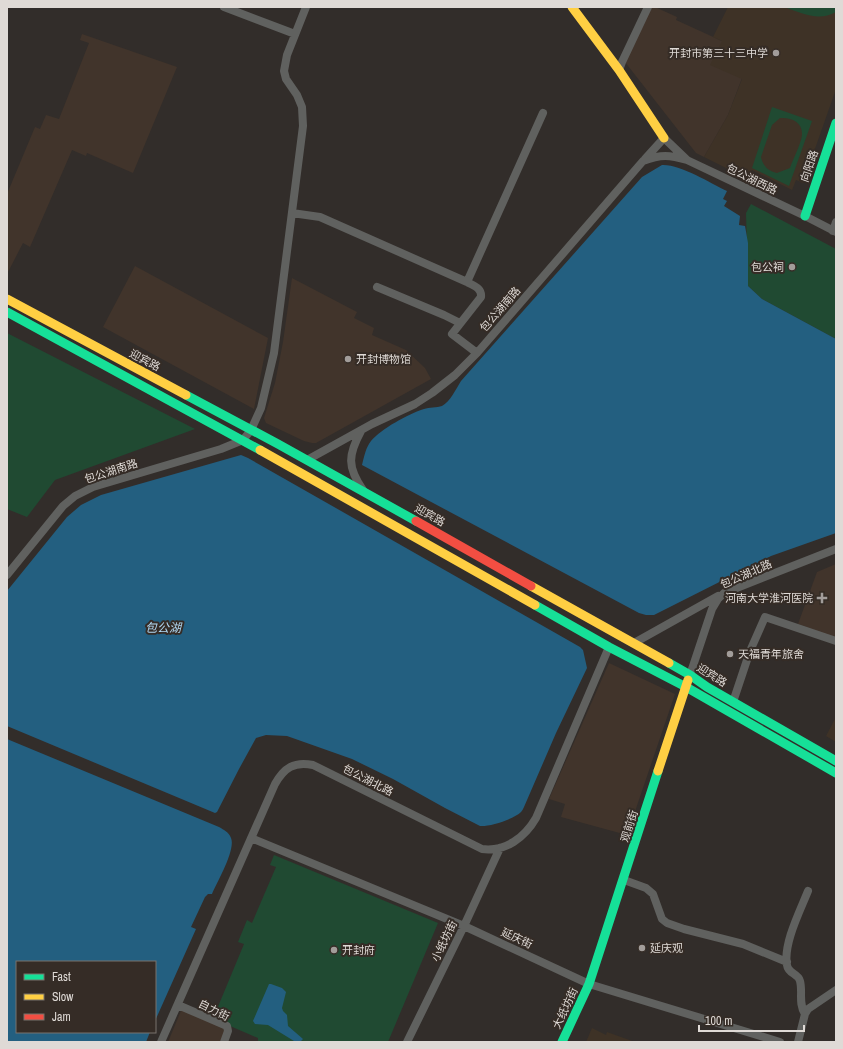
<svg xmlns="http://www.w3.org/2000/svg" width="843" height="1049" viewBox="0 0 843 1049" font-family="'Archivo Narrow','Noto Sans SC',sans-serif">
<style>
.built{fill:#41342b}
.education{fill:#3e3226}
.green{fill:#204a32;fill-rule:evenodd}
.water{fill:#235f80}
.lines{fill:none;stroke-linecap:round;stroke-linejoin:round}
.street{stroke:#60615f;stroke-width:8}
.fast{stroke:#16e098;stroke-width:9}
.slow{stroke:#ffcf43;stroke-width:9}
.jam{stroke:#f24e42;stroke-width:9}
.poi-dot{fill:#a29d9a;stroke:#352c26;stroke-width:1.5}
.labels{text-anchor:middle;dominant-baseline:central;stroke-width:4;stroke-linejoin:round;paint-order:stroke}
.poi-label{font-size:11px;fill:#dfdad6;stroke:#352c26;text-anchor:start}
.street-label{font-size:11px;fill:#dfdad6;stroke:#352c26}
.water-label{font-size:12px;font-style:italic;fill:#b0d8f3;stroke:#352c26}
</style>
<rect width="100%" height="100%" fill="#322d2a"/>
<path class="built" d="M 652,7 L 655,7 L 677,17 L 676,20 L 722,41 L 742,78 L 728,115 L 704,157 L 696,153 L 625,62 Z
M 82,34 L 177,67 L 133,173 L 87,153 L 86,156 L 72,150 L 30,247 L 23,243 L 7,274 L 7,194 L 35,127 L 40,129 L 46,115 L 59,119 L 89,43 L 80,40 Z
M 135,266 L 268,338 L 254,409 L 103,327 Z
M 292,278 L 357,312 L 354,318 L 374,328 L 372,335 L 406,350 L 425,368 L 431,379 L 316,443 L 312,443 L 304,441 L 266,423 L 264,418 L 275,383 L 283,342 Z
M 836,564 L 836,638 L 798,624 L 817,572 Z
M 609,663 L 675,694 L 627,835 L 561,817 L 565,804 L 549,799 Z
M 183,1006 L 227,1025 L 220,1042 L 168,1042 Z"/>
<path class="education" d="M 728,7 L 836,7 L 836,89 L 803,183 L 796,180 L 792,190 L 752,170 L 748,179 L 704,157 L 728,115 L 742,79 L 710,65 L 722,41 L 713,37 Z
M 836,717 L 836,742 L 826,736 Z
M 592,1028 L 606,1035 L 607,1032 L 635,1042 L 586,1042 Z"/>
<path class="green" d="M 784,7 L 809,7 L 813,8 L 836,7 L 836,12 C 818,22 802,13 784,7 Z
M 772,107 L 812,121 L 789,186 L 752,168 ZM 780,118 C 791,117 803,122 802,135 C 801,144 793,159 790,168 L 777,173 C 768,171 763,166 761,157 L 772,125 Z
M 751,204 L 836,249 L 836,339 L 762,299 L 748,286 L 746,213 Z
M 7,333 L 195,429 L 55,480 L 27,517 L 7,509 Z
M 274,855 L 438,923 L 388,1042 L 258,1042 L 258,1038 L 207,1016 L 211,1006 L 217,1009 L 244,944 L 238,942 L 247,920 L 252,923 L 276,867 L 270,865 Z"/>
<path class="water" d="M 662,165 C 680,164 710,183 727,191 L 723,199 L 727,201 L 724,206 L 740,216 L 739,225 L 745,226 L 748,243 L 748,286 L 762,299 L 836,339 L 836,533 L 771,556 L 654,615 L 646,615 L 639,613 L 362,465 C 364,457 366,447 371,441 C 381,429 408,414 424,409 C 429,407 437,408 442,406 C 450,402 456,389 461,381 L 642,177 Z
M 241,455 L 248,458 L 580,647 L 583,650 L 587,668 L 556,733 L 524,807 C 523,809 522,811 521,812 C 514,819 489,827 480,826 L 445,808 L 393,779 L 352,759 L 287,736 L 266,735 L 256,738 L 239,769 L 217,812 L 215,813 L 7,726 L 7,591 L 67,517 L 81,505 L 101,495 Z
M 7,739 L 219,827 C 224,830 229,832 231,838 C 236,850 217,882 212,894 L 208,894 L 205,897 L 191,927 L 196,929 L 155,1021 L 155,962 L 17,962 L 17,1032 L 150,1032 L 146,1042 L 7,1042 Z
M 269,984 L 271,984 L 282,988 L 286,992 L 282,1008 L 283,1011 L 287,1015 L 288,1026 L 303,1039 L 300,1042 L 294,1041 L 268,1025 L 255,1024 L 253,1021 Z"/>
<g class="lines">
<path class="street" d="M 224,7 L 295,34
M 619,70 L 622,62 L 648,7
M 645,159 L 664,138 L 687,160 L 805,216 L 836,232
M 292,213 L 320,217 L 467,282
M 833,231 L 836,222
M 377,287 L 444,315 L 460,323
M 477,353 L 452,334 L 481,297 C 482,288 474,286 467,282 L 543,113
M 361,431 C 348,455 347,467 363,490
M 307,460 L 372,424 L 415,404 L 432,393 L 455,375 L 477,353 L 643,161 C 661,154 670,155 687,160
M 7,575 L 63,506 L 75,496 L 93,487 L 221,449 L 243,440 L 251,430 L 261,408 L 274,353 L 303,126 L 302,107 L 297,95 L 286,79 L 284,71 L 287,55 L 306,7
M 634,643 L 718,596
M 690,675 L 712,609 L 718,599 L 724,593 L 836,549
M 733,702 L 750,651 L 765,617 L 836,641
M 251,838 L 464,926 L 589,984 L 780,1042
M 624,880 L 646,888 L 653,894 L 662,919 L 667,923 L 684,929 L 743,944 L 787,962
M 178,1005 L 227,1026 L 228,1031 L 224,1042
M 805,1014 C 798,1003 803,992 800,981 C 798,973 788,974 787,965 C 783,944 800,911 808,891
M 161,1042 L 275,784 C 284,768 294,761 313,765 L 482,849 C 506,852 525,837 536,818 L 609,647
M 407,1042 L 464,926 L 500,848
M 798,1042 L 805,1014 L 808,1009 L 836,990"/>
<path class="fast" d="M 805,216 L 836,123
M 7,312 L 260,450
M 186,395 L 278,444 L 416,521
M 535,605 L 609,647 L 686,687 L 836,773
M 669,663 L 690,675 L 707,687 L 836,761
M 562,1042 L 589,984 L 658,771"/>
<path class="slow" d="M 572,7 L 619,70 L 664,138
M 7,299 L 186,395
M 260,450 L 535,605
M 531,586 L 669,663
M 658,771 L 688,680"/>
<path class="jam" d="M 416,521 L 531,586"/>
</g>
<g class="poi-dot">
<circle cx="776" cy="53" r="4"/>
<circle cx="792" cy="267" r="4"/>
<circle cx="348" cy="359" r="4"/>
<path d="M820 592h4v4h4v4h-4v4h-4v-4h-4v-4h4z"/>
<circle cx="730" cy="654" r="4"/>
<circle cx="642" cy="948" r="4"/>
<circle cx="334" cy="950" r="4"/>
</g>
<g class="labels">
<g class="poi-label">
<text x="768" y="53" text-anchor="end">开封市第三十三中学</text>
<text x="784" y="267" text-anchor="end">包公祠</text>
<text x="356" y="359">开封博物馆</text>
<text x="813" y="598" text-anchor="end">河南大学淮河医院</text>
<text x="738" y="654">天福青年旅舍</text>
<text x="650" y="948">延庆观</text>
<text x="342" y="950">开封府</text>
</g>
<g class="street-label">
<text transform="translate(809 166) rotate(-71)">向阳路</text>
<text transform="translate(752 179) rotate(26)">包公湖西路</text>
<text transform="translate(500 309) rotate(-49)">包公湖南路</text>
<text transform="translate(145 360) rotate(28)">迎宾路</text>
<text transform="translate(111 471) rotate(-18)">包公湖南路</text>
<text transform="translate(430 515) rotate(29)">迎宾路</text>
<text transform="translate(746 574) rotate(-24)">包公湖北路</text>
<text transform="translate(712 675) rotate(32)">迎宾路</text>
<text transform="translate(368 780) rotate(27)">包公湖北路</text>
<text transform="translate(629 826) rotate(-72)">观前街</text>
<text transform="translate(517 938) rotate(25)">延庆街</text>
<text transform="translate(444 941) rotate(-64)">小纸坊街</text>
<text transform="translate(565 1008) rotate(-65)">大纸坊街</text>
<text transform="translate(214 1010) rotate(26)">自力街</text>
</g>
<g class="water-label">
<text x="163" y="628">包公湖</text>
</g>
</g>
<rect width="843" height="1049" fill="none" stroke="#dfdad6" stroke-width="16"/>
<rect x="16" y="961" width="140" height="72" fill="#352c26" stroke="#79726c"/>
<rect x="24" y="974" width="20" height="6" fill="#16e098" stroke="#79726c"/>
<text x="52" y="981" font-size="12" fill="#dfdad6">Fast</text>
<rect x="24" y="994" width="20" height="6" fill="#ffcf43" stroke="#79726c"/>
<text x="52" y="1001" font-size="12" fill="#dfdad6">Slow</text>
<rect x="24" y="1014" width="20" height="6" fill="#f24e42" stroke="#79726c"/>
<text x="52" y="1021" font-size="12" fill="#dfdad6">Jam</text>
<path d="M699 1025v6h105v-6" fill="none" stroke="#dfdad6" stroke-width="2"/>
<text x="705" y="1025" font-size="12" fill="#dfdad6" stroke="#352c26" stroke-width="3" paint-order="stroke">100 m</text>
</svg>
